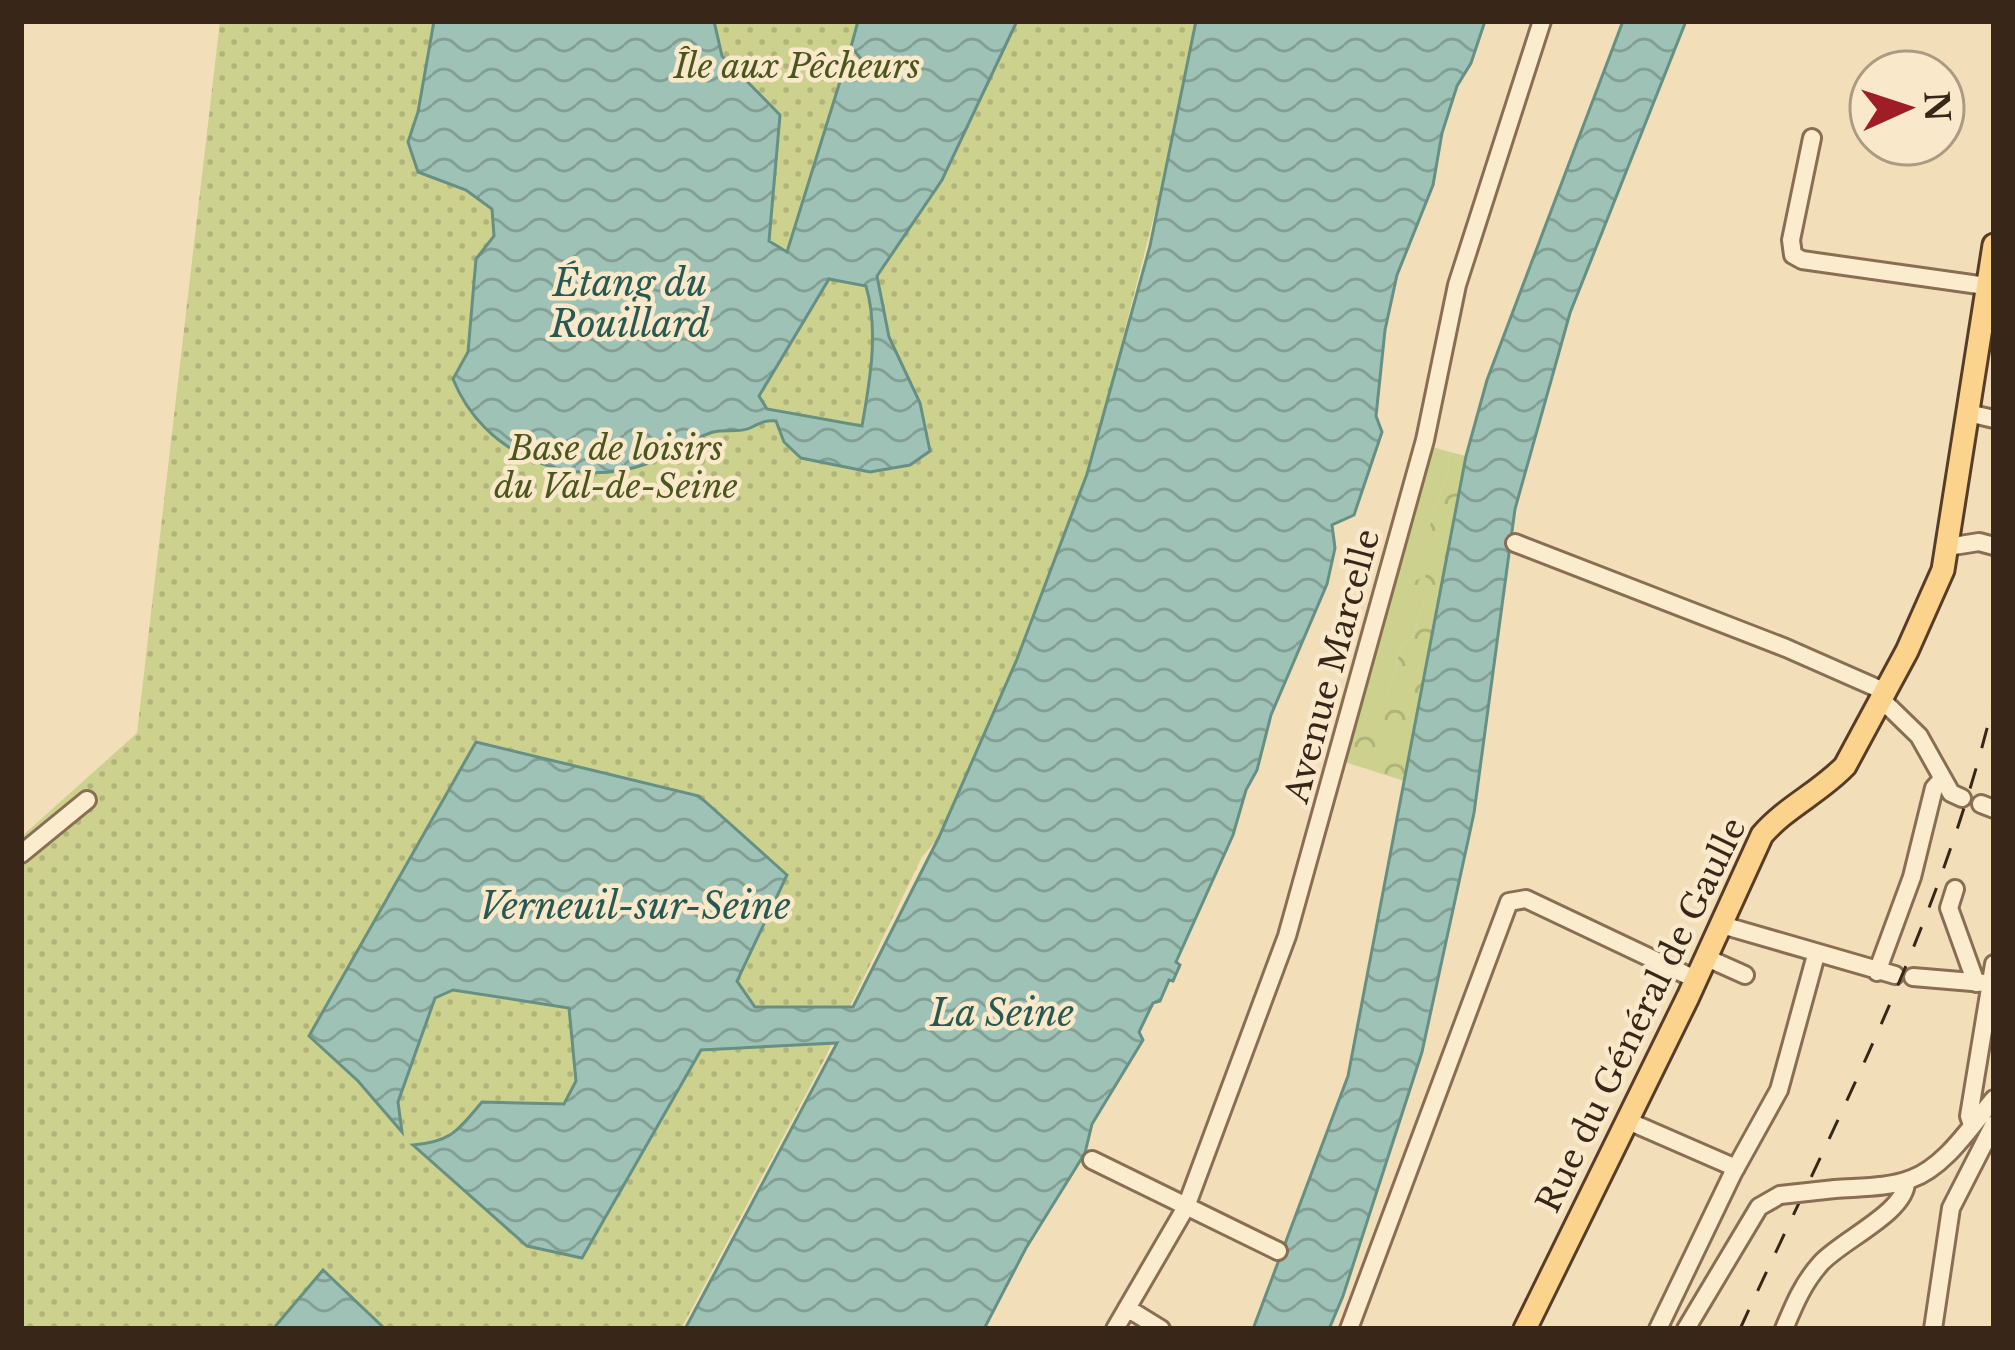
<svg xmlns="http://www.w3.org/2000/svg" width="2015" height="1350" viewBox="0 0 2015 1350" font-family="'Libre Baskerville',serif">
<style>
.green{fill:#ccd18e}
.forest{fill:url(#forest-crowns)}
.park{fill:url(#park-dots)}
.water{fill:url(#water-waves);stroke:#669084;stroke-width:3;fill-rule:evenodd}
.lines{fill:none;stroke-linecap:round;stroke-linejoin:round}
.minor-casing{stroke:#8a6e53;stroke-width:22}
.major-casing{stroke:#573c28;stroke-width:27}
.minor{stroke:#fcecce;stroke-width:16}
.major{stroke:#fbd38d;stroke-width:21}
.rail{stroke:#382719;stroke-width:3;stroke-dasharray:21 21;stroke-linecap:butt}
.minor-bridge-casing{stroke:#8a6e53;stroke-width:22;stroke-linecap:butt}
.minor-bridge{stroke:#fcecce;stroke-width:16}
.labels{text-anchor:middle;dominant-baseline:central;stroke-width:9;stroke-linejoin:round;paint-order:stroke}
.park-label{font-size:33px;font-style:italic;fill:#4b561e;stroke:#f9e9ca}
.street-label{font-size:33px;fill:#382719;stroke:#f9e9ca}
.water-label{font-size:36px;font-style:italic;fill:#275954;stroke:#f9e9ca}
</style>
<defs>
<pattern id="forest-crowns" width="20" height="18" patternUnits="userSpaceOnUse" patternTransform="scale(3)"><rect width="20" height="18" fill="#ccd18e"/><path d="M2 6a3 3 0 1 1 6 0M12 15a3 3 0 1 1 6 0" fill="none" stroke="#b0b37a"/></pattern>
<pattern id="park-dots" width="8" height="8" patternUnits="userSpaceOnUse" patternTransform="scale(3)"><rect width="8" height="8" fill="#ccd18e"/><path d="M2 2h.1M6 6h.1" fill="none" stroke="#b0b37a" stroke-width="1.8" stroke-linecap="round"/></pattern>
<pattern id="water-waves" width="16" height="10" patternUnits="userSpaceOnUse" patternTransform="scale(3)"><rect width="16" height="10" fill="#9fc2b6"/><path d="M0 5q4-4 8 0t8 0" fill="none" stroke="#839e93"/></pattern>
</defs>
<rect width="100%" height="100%" fill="#f2dfba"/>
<path class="green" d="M 1432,447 L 1450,452 L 1448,471 L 1431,518 L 1425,600 L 1413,635 L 1401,648 L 1381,719 L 1359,713 Z"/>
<path class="forest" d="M 1450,452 L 1466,456 L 1407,782 L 1345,762 L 1359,713 L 1381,718 L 1401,648 L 1413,635 L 1425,600 L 1414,585 L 1416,580 L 1425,578 L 1431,518 L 1448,471 Z"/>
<path class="park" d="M 220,21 L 1204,21 L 1070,544 L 939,837 L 922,857 L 824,1060 L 681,1329 L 21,1329 L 21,837 L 137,733 Z"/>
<path class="water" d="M 434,21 L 714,21 L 722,56 L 780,115 L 769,241 L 787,252 L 842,75 L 868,67 L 851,47 L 858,21 L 1017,21 L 942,180 L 877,276 L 889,337 L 920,403 L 930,451 L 910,465 L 870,472 L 801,458 L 784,442 L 776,421 C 764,420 761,423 750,428 C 739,433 725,429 713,432 C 690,439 669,456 646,464 C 569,491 483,454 453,379 L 468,352 L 476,259 L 494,236 L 492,209 L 466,190 L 418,172 L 408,142 L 418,112 ZM 829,279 L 866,286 C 879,330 870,381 862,426 L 767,409 L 759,396 Z
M 1196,21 L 1485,21 L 1471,63 L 1457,86 L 1442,133 L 1433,185 L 1397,275 L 1385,330 L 1376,416 L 1382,432 L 1354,515 L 1332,525 L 1335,548 L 1327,584 L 1271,715 L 1257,770 L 1246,790 L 1233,835 L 1176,962 L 1180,965 L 1173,981 L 1169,980 L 1160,1001 L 1153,1003 L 1139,1032 L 1143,1040 L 1092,1124 L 1085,1153 L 1026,1248 L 984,1329 L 685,1329 L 837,1043 L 701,1050 L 582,1258 L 527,1246 L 413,1145 C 452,1142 458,1130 482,1102 L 564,1104 L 576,1081 L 569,1008 L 453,990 L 435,998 L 398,1102 L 402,1132 L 358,1081 L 309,1036 L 476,742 L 699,796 L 787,875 L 737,981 L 755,1007 L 853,1007 L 939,837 L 1017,659 L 1087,474 L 1150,246 Z
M 1623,21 L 1686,21 L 1570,313 L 1515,509 L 1474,813 L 1422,1052 L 1343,1296 L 1329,1329 L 1253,1329 L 1348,1076 L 1466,456 L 1487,380 Z
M 323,1270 L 385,1329 L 273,1329 Z"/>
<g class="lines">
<defs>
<path id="minor" d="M 1812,138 L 1791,240 L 1793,255 L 1802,260 L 1986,286
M 1968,413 L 1994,419
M 1515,543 L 1786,648 L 1886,692
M 1947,547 L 1979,542 L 1994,546
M 1881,699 L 1919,736 L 1951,793 L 1962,798
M 1981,804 L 1994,809
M 21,854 L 87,800
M 1955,889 L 1949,908 L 1976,983
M 1722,925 L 1895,975
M 1707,958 L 1745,975
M 1877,972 L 1912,877 L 1934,788 L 1941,780
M 1913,977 L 1984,983
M 1628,1121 L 1736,1168
M 1972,1125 L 1969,1116 L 1994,964
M 1092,1160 L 1278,1251
M 1835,1189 C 1859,1187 1888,1188 1911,1179 C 1945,1167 1971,1126 1994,1099
M 1127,1308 L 1161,1329
M 1115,1329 L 1186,1207 L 1287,936 L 1425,440 L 1457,285 L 1542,21
M 1349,1329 L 1509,902 L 1526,899 L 1697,980
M 1658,1329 L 1733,1173 L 1779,1090 L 1816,955
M 1686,1329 L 1759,1207 L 1780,1195
M 1784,1329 C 1794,1305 1803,1283 1821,1263 C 1842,1240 1906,1212 1906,1182
M 1933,1329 L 1951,1208 L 1994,1124"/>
<path id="major" d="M 1525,1329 L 1688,997 L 1762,835 C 1786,807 1819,793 1845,766 L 1907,651 L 1943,570 L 1994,245"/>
</defs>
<use href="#minor" class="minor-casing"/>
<use href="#major" class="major-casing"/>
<use href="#minor" class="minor"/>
<use href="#major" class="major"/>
<path class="rail" d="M 1740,1329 C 1834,1124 1942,921 1994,700"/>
<defs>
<path id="minor-bridge" d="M 1780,1195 L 1835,1189"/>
</defs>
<use href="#minor-bridge" class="minor-bridge-casing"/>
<use href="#minor-bridge" class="minor-bridge"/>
</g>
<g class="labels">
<g class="park-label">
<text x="797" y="66">Île aux Pêcheurs</text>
<text x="616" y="448">Base de loisirs<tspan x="616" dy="38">du Val-de-Seine</tspan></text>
</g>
<g class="street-label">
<text transform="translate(1332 666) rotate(-75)">Avenue Marcelle</text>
<text transform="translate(1641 1015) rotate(-64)">Rue du Général de Gaulle</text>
</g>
<g class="water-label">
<text x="630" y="283">Étang du<tspan x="630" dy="41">Rouillard</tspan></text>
<text x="635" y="906">Verneuil-sur-Seine</text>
<text x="1002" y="1013">La Seine</text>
</g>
</g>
<rect width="2015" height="1350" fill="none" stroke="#382719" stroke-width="48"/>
<g transform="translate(1907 108) rotate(87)"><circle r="57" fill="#f9e9ca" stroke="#ac9b83" stroke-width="3"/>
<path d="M0-9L21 45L0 30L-21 45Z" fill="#9f1d24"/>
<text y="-18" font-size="33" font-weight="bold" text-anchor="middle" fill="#382719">N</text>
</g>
</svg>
